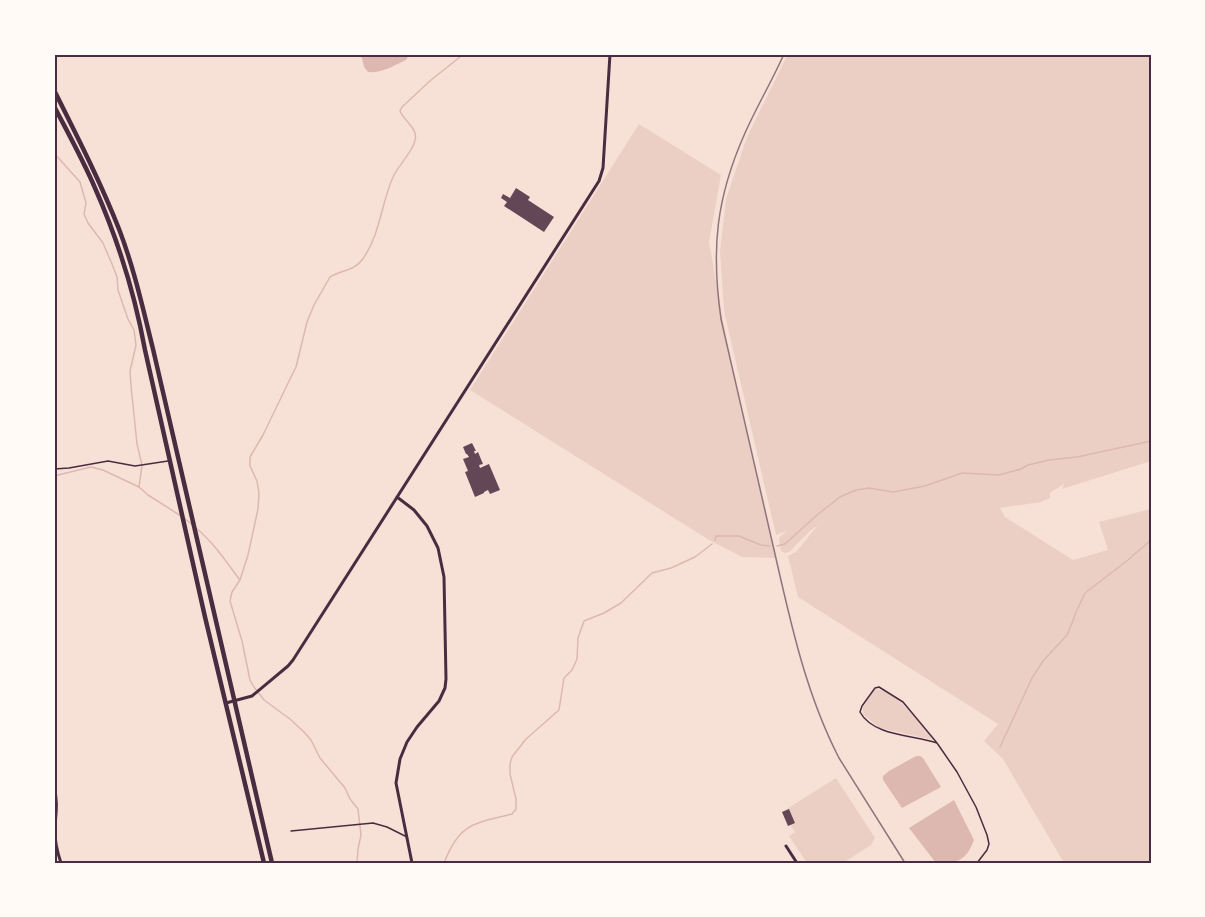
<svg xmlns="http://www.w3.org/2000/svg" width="1205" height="917" viewBox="0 0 1205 917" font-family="Bitter,serif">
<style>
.green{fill:#ebcfc5}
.water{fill:#dcb8b0}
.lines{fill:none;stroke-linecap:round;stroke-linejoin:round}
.stream{stroke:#dcb8b0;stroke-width:1.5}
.building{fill:#644757}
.service{stroke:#4a2c40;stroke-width:1.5}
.minor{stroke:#4a2c40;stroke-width:3}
.trunk{stroke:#4a2c40;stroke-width:4.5}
.rail{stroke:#8f747c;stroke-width:1.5}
.neatline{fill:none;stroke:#4a2c40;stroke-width:2}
</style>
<rect width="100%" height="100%" fill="#f7e1d7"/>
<path class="green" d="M 788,54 L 1151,54 L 1151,461 L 1062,489 L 1064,484 L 1050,493 L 1050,498 L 1041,502 L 1000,508 L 1005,517 L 1073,560 L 1108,550 L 1099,522 L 1151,509 L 1151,863 L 1064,863 L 1003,759 L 984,741 L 998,724 L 798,597 L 788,556 L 796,552 L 818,525 L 809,532 L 789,552 L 785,553 L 781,551 L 779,538 L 786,531 L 776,535 L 724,311 L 720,251 L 726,199 L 747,137 Z
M 639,124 L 721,175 L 709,242 L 732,370 L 776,558 L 742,557 L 709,540 L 470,390 Z
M 875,689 C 898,691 919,723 933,740 L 880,728 L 863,714 L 863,707 Z
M 836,778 L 875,838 L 871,845 L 843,863 L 807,863 L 789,836 L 795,832 L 782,812 Z"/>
<path class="water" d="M 361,54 L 408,54 L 407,59 C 397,65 379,74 368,72 L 364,67 Z
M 916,756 L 920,756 L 923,758 L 941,787 L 902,808 L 883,780 L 883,776 L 889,771 Z
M 954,800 L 974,840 C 966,861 958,863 936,863 L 909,828 Z"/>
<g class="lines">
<path class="stream" d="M 54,153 L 80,182 L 86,203 L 84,214 L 88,223 L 103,243 L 112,264 L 117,277 L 118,290 L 128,319 L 134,330 L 136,345 L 130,371 L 131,386 L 137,444 L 142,465 L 139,487
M 54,476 L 91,467 L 103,470 L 139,487 L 148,495 L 181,516
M 185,519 L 193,525
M 196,528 C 213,542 226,561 239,579
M 715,540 L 716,536 L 739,536 L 761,545 L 770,546
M 777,546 L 785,544 L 817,515 L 840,497 L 856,490 L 869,488 L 893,492 L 925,486 L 962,473 L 999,475 L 1021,469 L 1028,465 L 1049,460 L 1077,457 L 1151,441
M 1000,747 L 1032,678 L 1043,661 L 1067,635 L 1072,623 L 1076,612 L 1085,593 L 1128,560 L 1151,540
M 357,863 L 358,849 L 361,835 L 358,809 L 350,799 L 345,788 L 320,758 L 311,740 L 304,732 L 290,719 L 264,700 L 254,687 L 250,680 L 242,641 L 230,601 L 232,592 L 240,580 L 248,555 L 258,509 L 259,493 L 257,481 L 250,466 L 250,457 L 263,435 L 291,377 L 296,367 L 307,322 L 314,305 L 330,277 C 341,270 354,271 362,260 C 380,236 381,204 393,177 C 398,165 419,146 415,133 C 413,125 403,119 400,111 L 402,107 L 431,80 L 460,57 L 462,54
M 444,863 C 460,822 474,824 512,814 L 516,809 L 516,799 L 510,774 L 510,764 L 512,757 L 526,739 L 559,710 L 564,678 L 572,670 L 577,659 L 578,638 L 584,621 L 604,613 L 621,603 L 652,573 L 671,568 L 695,557 L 712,544"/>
</g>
<path class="building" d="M 516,188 L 530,197 L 528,200 L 554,217 L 544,232 L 504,206 L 507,202 L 501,198 L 503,194 L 510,198 Z
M 472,443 L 476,451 L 474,451 L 475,454 L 478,452 L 483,464 L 479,465 L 480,468 L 489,464 L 500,490 L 490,494 L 488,490 L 484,492 L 484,493 L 475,497 L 465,472 L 468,471 L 463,459 L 469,457 L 467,454 L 466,454 L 463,447 Z
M 789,809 L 795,823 L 788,826 L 782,812 Z"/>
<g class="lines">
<path class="service" d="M 54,469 L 69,468 L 108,461 L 135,466 L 168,461
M 937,743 C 913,735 873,736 860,712 L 862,706 L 875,688 L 879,687 L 903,702 L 937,743 L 957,772 L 976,807 L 987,835 L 989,844 L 987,850 L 977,863
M 291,831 L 373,823 L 387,827 L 407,837"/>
<path class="minor" d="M 397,497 L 414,510 L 427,526 L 438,548 L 444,577 L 446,679 L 445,688 L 439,701 L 417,727 L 407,742 L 400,759 L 396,783 L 412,863
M 226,703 L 252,696 L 288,666 L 293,660 L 599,181 L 603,168 L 610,54
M 54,788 C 58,801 56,812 55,826 C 54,838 57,851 61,863
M 786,846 L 797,863"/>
<path class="trunk" d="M 54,90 C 77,136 100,181 119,229 C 134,268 143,309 153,349 L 272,863
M 54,106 C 68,133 83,160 95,188 C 118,240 135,295 145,350 L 205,617 L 264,863"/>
<path class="rail" d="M 784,54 C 772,81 757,106 745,133 C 716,198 711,249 721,319 C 738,393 755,467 772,541 C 789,615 804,690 839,758 L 905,863"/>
</g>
<rect width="1205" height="917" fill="none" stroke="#fffaf5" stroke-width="111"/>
<rect x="56" y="56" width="1094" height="806" class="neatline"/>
</svg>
